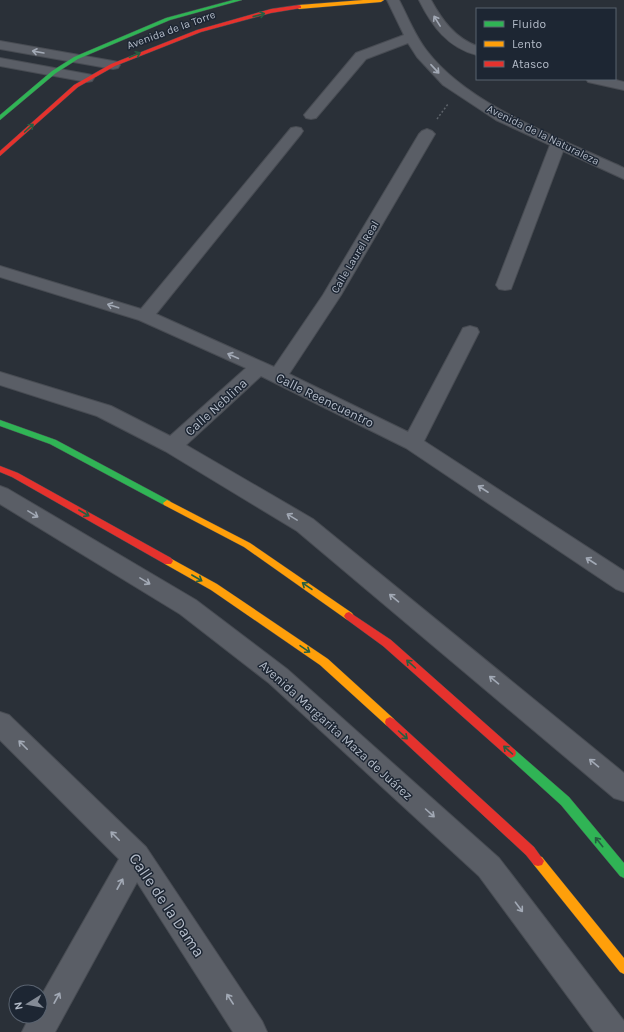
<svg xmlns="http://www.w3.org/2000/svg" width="624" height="1032" viewBox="0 0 624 1032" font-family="Karla,sans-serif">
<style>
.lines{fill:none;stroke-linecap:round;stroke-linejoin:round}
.street-casing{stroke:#484c53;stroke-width:2}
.fast-casing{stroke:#484c53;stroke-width:1}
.slow-casing{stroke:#484c53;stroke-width:1}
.jam-casing{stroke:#484c53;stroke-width:1}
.path{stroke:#5d636a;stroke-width:1.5;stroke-dasharray:2 2;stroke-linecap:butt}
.street{fill:#5a5e66;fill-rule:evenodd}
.fast{fill:#30b455;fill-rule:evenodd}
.slow{fill:#ff9f0a;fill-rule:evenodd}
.jam{fill:#e5322d;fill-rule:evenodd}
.oneway{stroke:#255f41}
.oneway2{stroke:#a2a9b5}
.labels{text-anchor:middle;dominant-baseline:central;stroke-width:3;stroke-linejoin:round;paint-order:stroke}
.far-street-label{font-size:11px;fill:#b4bcc9;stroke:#1d2633}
.street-label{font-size:13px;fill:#b4bcc9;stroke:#1d2633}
.near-street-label{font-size:16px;fill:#b4bcc9;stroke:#1d2633}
</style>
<rect width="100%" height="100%" fill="#2a3038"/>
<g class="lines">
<defs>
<path id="street" d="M 387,0 L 399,0 C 408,17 415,36 427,51 C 469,106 562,139 624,168 L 624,179 L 563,151 L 511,289 L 505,290 L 499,289 L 496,285 L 550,145 L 496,120 L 443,85 L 417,57 L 408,43 L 366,59 L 316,118 L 311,119 L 306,118 L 304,115 L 356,53 L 404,35 Z
M 419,0 L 431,0 C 442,20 455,38 477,46 L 477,55 C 448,48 432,26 419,0 Z
M 0,41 L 113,61 L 118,62 L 120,65 L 118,68 L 113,69 L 0,49 Z
M 0,58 L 87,74 L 92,75 L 94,78 L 92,81 L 87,82 L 0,66 Z
M 586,79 L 612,79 L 624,82 L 624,90 L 588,82 Z
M 296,127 L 301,128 L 303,131 L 301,134 L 156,314 L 274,367 L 323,295 L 419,134 L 422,131 L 427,129 L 432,131 L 435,134 L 341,295 L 289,374 L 408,432 L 461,332 L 463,328 L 470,326 L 477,328 L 479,332 L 424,441 L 624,571 L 624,592 L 616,589 L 406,448 L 261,376 L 186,445 L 313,519 L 624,773 L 624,801 L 614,798 L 297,531 L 165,451 L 97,416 L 0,385 L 0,372 L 111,406 L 170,436 L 246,368 L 139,320 L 0,277 L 0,266 L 141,309 L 291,128 Z
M 0,486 L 8,489 L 196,600 L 287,669 L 499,858 L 624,1021 L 624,1032 L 594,1032 L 479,876 L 269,683 L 180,614 L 0,504 Z
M 0,712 L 9,715 L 146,847 L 262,1021 L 267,1032 L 233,1032 L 137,882 L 55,1032 L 22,1032 L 30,1016 L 40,1016 L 40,998 L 119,859 L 0,740 Z"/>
<path id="fast" d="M 233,0 L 242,0 L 170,20 L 78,59 L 56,73 L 0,120 L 0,115 L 52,71 L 74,57 L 166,18 Z
M 0,420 L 56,440 L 170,501 L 171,503 L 170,505 L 164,505 L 50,444 L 0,426 Z
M 511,748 L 515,750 L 569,797 L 624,863 L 624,878 L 620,876 L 561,805 L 507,756 L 506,753 L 507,750 Z"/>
<path id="slow" d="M 363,0 L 384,0 L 381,2 L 299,9 L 296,7 L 299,5 Z
M 167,500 L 250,543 L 352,613 L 354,616 L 352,619 L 349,620 L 346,619 L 244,547 L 164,505 L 163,503 Z
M 168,557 L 217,584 L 328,659 L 394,719 L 395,722 L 394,725 L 390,727 L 386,725 L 320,665 L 211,590 L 165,564 L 163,561 L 165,558 Z
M 538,856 L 542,857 L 624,958 L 624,974 L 620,972 L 534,865 L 532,861 L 534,857 Z"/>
<path id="jam" d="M 299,5 L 301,6 L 301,8 L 271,13 L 201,32 L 115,66 L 78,87 L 0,156 L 0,151 L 74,85 L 111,64 L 197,30 L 271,9 Z
M 0,466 L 18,473 L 171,558 L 173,561 L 171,564 L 165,564 L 12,477 L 0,472 Z
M 349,612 L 391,640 L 515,750 L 516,753 L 515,756 L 511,758 L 507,756 L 383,646 L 346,619 L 344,616 L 346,613 Z
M 390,717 L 394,719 L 534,847 L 544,861 L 542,865 L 538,866 L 534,865 L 526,855 L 386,725 L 385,722 L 386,719 Z"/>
</defs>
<use href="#street" class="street-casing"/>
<use href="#fast" class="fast-casing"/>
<use href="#slow" class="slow-casing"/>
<use href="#jam" class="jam-casing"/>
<path class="path" d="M 437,119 L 448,104"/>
<use href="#street" class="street"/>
<use href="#fast" class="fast"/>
<use href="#slow" class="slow"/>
<use href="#jam" class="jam"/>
</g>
<defs><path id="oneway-shaft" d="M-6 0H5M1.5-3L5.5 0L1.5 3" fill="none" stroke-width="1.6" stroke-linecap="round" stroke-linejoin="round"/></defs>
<g class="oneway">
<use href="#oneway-shaft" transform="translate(259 15) rotate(-15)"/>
<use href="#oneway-shaft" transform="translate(135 55) rotate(-23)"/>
<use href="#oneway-shaft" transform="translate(29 128) rotate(-42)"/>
<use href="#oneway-shaft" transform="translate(84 513) rotate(30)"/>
<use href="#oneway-shaft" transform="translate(197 578) rotate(30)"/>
<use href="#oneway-shaft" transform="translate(307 586) rotate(-145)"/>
<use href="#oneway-shaft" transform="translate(305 649) rotate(34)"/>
<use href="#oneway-shaft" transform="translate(411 664) rotate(-138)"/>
<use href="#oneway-shaft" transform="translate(403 735) rotate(42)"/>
<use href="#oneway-shaft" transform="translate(508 750) rotate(-138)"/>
<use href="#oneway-shaft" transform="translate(599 842) rotate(-129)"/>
</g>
<g class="oneway2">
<use href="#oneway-shaft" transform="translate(437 21) rotate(-122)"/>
<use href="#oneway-shaft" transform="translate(38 52) rotate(-170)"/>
<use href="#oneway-shaft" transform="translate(435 69) rotate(47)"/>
<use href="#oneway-shaft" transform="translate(113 306) rotate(-162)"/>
<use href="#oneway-shaft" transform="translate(233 356) rotate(-156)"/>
<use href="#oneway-shaft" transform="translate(483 489) rotate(-147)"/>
<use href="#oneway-shaft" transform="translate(33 514) rotate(31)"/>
<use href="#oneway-shaft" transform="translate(292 517) rotate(-149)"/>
<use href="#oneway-shaft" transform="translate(591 561) rotate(-147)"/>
<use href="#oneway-shaft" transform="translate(145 581) rotate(31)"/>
<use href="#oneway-shaft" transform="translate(394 598) rotate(-140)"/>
<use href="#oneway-shaft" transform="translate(494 680) rotate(-140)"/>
<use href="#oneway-shaft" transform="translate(23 745) rotate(-135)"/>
<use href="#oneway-shaft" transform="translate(594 763) rotate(-140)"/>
<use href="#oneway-shaft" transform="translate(430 813) rotate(42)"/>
<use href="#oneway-shaft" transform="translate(115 836) rotate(-135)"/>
<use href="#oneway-shaft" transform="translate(120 884) rotate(-61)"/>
<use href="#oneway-shaft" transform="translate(519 907) rotate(53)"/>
<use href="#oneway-shaft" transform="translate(57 998) rotate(-61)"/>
<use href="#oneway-shaft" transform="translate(230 999) rotate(-123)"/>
</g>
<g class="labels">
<g class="far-street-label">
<text transform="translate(171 30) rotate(-20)">Avenida de la Torre</text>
<text transform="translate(543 135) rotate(26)">Avenida de la Naturaleza</text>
<text transform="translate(355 257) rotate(-59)">Calle Laurel Real</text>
</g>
<g class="street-label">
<text transform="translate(325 400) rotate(26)">Calle Reencuentro</text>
<text transform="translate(216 407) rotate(-42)">Calle Neblina</text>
<text transform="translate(336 730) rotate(42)">Avenida Margarita Maza de Juárez</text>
</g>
<g class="near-street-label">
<text transform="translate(167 905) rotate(56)">Calle de la Dama</text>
</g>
</g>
<rect x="476" y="8" width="140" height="72" fill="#1d2633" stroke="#59626f"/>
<rect x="484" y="21" width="20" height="6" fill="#30b455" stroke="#59626f"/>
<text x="512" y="28" font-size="12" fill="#b4bcc9">Fluido</text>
<rect x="484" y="41" width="20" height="6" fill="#ff9f0a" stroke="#59626f"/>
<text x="512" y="48" font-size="12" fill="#b4bcc9">Lento</text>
<rect x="484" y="61" width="20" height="6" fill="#e5322d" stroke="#59626f"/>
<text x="512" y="68" font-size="12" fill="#b4bcc9">Atasco</text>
<g transform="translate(28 1004) rotate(259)"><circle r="19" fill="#1d2633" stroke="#59626f"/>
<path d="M0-3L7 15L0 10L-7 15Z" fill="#848b96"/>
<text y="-6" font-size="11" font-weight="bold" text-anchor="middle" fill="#b4bcc9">N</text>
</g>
</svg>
